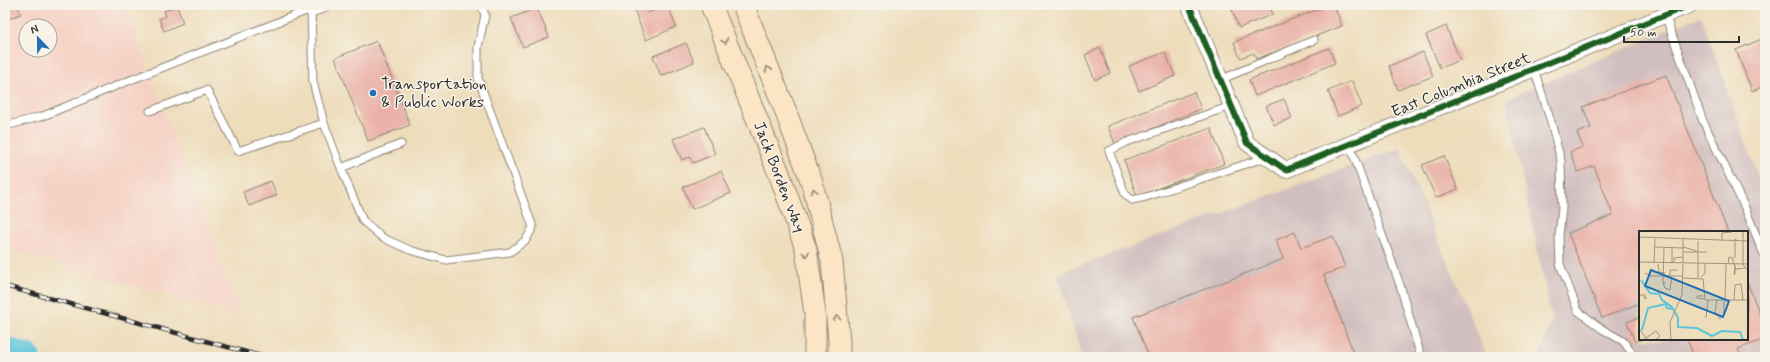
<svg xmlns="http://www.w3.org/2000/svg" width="1770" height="362" viewBox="0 0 1770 362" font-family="Mynerve,sans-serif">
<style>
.built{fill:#f6d2c5;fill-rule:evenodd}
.industrial{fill:#d1bfbf;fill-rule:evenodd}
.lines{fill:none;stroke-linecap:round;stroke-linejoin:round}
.river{stroke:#5dc5da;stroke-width:27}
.building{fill:#eab2a9}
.service-casing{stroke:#8c8473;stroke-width:9}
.minor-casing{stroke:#8c8473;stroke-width:17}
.secondary-casing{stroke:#8c8473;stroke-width:23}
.service{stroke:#fff;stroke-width:7}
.minor{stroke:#fff;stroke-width:15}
.secondary{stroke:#fce5c4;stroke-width:21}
.rail-casing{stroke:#2b2b2b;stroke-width:4.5}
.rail{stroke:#f7f3e8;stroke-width:3;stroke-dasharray:9;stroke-linecap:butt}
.cycleway-casing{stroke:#f7f3e8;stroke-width:8}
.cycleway{stroke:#1b5e20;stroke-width:6}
.oneway{stroke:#948878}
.poi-dot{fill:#1f6fb2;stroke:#f7f3e8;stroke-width:1.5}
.labels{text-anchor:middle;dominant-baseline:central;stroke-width:3;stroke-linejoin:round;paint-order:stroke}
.poi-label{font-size:16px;fill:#2b2b2b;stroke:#f7f3e8;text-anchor:start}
.street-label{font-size:16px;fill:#2b2b2b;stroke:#f7f3e8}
.inset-river{fill:none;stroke:#5dc5da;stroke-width:2}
.inset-road{fill:none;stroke:#a09681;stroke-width:1}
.view{fill:#1f6fb2;fill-opacity:0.15;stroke:#1f6fb2;stroke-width:2}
.inset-edge{fill:none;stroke:#2b2b2b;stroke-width:2}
</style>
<rect width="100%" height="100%" fill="#f7f3e8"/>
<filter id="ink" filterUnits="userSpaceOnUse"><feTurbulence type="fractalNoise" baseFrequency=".025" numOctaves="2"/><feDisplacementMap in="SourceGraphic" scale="8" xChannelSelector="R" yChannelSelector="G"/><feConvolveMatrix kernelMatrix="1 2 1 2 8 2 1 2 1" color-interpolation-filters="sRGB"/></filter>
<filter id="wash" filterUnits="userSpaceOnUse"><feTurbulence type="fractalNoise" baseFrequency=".012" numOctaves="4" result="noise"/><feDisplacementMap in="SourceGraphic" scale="16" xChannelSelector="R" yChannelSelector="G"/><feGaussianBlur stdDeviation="0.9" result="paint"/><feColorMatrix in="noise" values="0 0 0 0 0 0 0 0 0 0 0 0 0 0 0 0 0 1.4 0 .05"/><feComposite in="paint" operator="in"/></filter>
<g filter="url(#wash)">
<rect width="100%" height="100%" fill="#edb"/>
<path class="built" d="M 5,5 L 125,5 L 241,316 L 5,249 ZM 26,26 L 50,26 L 50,50 L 26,50 Z"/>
<path class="industrial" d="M 1701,16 L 1765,197 L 1765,357 L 1539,357 L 1552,320 L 1506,99 ZM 1640,232 L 1747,232 L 1747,339 L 1640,339 Z
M 1400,148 L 1487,357 L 1082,357 L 1057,274 Z"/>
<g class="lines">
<path class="river" d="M 5,350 L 27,357"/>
</g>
<g id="blocks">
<path class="building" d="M 5,5 L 17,5 L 21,14 L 5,20 Z
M 639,5 L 644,5 L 647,13 L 668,5 L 676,27 L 646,40 L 633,7 Z
M 1235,5 L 1269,5 L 1273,14 L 1239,28 L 1231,7 Z
M 1329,5 L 1334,5 L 1342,26 L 1256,59 L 1254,53 L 1240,58 L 1234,42 Z
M 177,6 L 183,23 L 164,31 L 159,19 L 166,16 L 164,11 Z
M 537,8 L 549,37 L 523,47 L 511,18 Z
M 1446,26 L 1460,60 L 1440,68 L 1426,35 Z
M 1764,38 L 1765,86 L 1752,91 L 1736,50 Z
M 377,41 L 410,125 L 368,141 L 335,58 Z
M 686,43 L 694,62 L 661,76 L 653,56 Z
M 1100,48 L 1110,73 L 1095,80 L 1085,55 Z
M 1329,48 L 1335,63 L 1255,96 L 1249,80 Z
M 1165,52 L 1175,76 L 1139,91 L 1129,66 Z
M 1423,52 L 1433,76 L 1398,90 L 1389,66 Z
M 1666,75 L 1728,232 L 1640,232 L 1640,303 L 1602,318 L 1568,233 L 1613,215 L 1594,166 L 1578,172 L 1570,152 L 1583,147 L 1577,133 L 1591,128 L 1583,107 Z
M 1352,81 L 1362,106 L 1338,116 L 1328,91 Z
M 1194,92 L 1201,109 L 1115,144 L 1108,126 Z
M 1284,99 L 1292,118 L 1274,125 L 1266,106 Z
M 704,127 L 715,154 L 693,163 L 690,157 L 682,160 L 673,139 Z
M 1211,128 L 1224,164 L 1137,196 L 1124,160 Z
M 1444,156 L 1458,189 L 1436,198 L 1422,165 Z
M 721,171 L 731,193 L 692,209 L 683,187 Z
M 271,181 L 277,195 L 249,206 L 243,192 Z
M 1295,232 L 1301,248 L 1333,236 L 1345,267 L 1324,275 L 1355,357 L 1149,357 L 1133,317 L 1283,259 L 1276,240 Z
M 1747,282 L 1765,327 L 1765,339 L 1738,349 L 1742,357 L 1694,357 L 1687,339 L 1747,339 Z
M 1640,317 L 1640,339 L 1643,339 L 1635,342 L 1627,322 Z"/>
</g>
</g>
<g filter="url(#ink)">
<use href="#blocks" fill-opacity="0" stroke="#8c8473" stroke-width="1"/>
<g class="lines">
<defs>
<path id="service" d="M 1665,15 L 1703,121 L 1745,208 L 1765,257
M 1534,69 L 1551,122 L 1561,161 L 1562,208 L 1559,236 L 1560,264 L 1578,311 L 1602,329 L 1623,341 L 1635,357
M 1220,80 L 1314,40
M 1231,106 L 1127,142 L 1109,151 L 1125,194 L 1132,200 L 1146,197 L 1267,157
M 150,111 L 207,90 L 238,151 L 324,123
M 5,126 L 43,116 L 123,83 L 311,9 L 313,82 L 324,123 L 341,168 L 401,144
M 1350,145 L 1400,285 L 1421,357
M 341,168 L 363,221 L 383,238 L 410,250 L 446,260 L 510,252 L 526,240 L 533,227 L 478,78 L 478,47 L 485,15 L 481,5"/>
<path id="minor" d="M 309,5 L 311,9 L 322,5
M 1189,5 L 1247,143 L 1286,170 L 1690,5"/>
<path id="secondary" d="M 711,5 L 780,176 L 806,249 L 815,314 L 815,357
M 743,5 L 784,107 L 812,183 L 832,261 L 839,341 L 839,357"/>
</defs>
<use href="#service" class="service-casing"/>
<use href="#minor" class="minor-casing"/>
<use href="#secondary" class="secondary-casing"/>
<use href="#service" class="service"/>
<use href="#minor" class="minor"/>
<use href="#secondary" class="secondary"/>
<defs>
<path id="rail" d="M 5,286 L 264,357"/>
</defs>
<use href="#rail" class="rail-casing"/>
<use href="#rail" class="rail"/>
<defs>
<path id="cycleway" d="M 1189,5 L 1247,143 L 1286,170 L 1690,5"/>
</defs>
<use href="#cycleway" class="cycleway-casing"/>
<use href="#cycleway" class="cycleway"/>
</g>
<defs><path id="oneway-chevron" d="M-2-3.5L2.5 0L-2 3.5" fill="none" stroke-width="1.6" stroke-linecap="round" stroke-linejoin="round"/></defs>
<g class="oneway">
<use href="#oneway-chevron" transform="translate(725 41) rotate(68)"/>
<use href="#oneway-chevron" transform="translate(768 69) rotate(-112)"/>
<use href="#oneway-chevron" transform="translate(814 191) rotate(-105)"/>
<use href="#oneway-chevron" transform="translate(806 254) rotate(81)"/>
<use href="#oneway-chevron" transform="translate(837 318) rotate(-95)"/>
</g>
</g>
<circle class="poi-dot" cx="373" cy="93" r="4"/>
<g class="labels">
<g class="poi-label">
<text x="381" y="84">Transportation<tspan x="381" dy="18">&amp; Public Works</tspan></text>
</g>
<g class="street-label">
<text transform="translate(1461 85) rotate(-22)">East Columbia Street</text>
<text transform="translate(779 177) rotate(69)">Jack Borden Way</text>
</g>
</g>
<g transform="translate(1639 231)">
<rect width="109" height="109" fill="#edb"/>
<path class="inset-river" d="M 2,49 L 11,62 L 20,63 L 23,69 L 33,76 L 39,87 L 39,96 L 58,97 L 73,105 L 83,100 L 101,101 L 104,109M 3,99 L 9,77 L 27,73 L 28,77 L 34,78"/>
<path class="inset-road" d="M 104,0 L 104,34 L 109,39M 0,6 L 109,10M 44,7 L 44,32M 83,10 L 83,2 L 93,1M 16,16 L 44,17M 44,16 L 58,20M 25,17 L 24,52 L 27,52M 44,21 L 68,21M 96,27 L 96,8 L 99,10M 0,31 L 109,33M 15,32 L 16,8M 33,32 L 33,16M 35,32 L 35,27 L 44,26M 95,32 L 97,38 L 106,37M 19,33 L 20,41 L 26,42M 89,33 L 90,26 L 94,27 L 94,32M 95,33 L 96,36 L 96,43 L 95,44 L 96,37M 6,42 L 12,45 L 43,45M 31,45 L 31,39 L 38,39M 62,46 L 66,42 L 66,33M 44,47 L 64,48 L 66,69 L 109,69M 59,47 L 59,10M 24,52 L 26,57 L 31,59 L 33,45M 0,64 L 6,64 L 7,68 L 4,65M 64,65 L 58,65 L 58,67 L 65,68M 78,69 L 76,81 L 81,88 L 85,83 L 85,69M 86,69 L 87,33M 95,69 L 96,54 L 102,53 L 104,69M 67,87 L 69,69M 0,97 L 8,109M 7,107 L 17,100 L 21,105 L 16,109M 32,109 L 31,91 L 43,64 L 44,33"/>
<path class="view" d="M 12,39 L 90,70 L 84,86 L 6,55 Z"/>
<rect width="109" height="109" class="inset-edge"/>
</g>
<rect width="1770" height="362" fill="none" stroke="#f7f3e8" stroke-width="20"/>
<g transform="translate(38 38) rotate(338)"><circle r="19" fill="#f7f3e8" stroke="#a5a39c"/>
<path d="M0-3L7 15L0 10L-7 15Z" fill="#1f6fb2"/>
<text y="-6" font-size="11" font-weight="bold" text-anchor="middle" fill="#2b2b2b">N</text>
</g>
<path d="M1624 36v6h115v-6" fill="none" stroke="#2b2b2b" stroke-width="2"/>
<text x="1630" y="36" font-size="12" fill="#2b2b2b" stroke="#f7f3e8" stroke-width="3" paint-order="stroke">50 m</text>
</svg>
